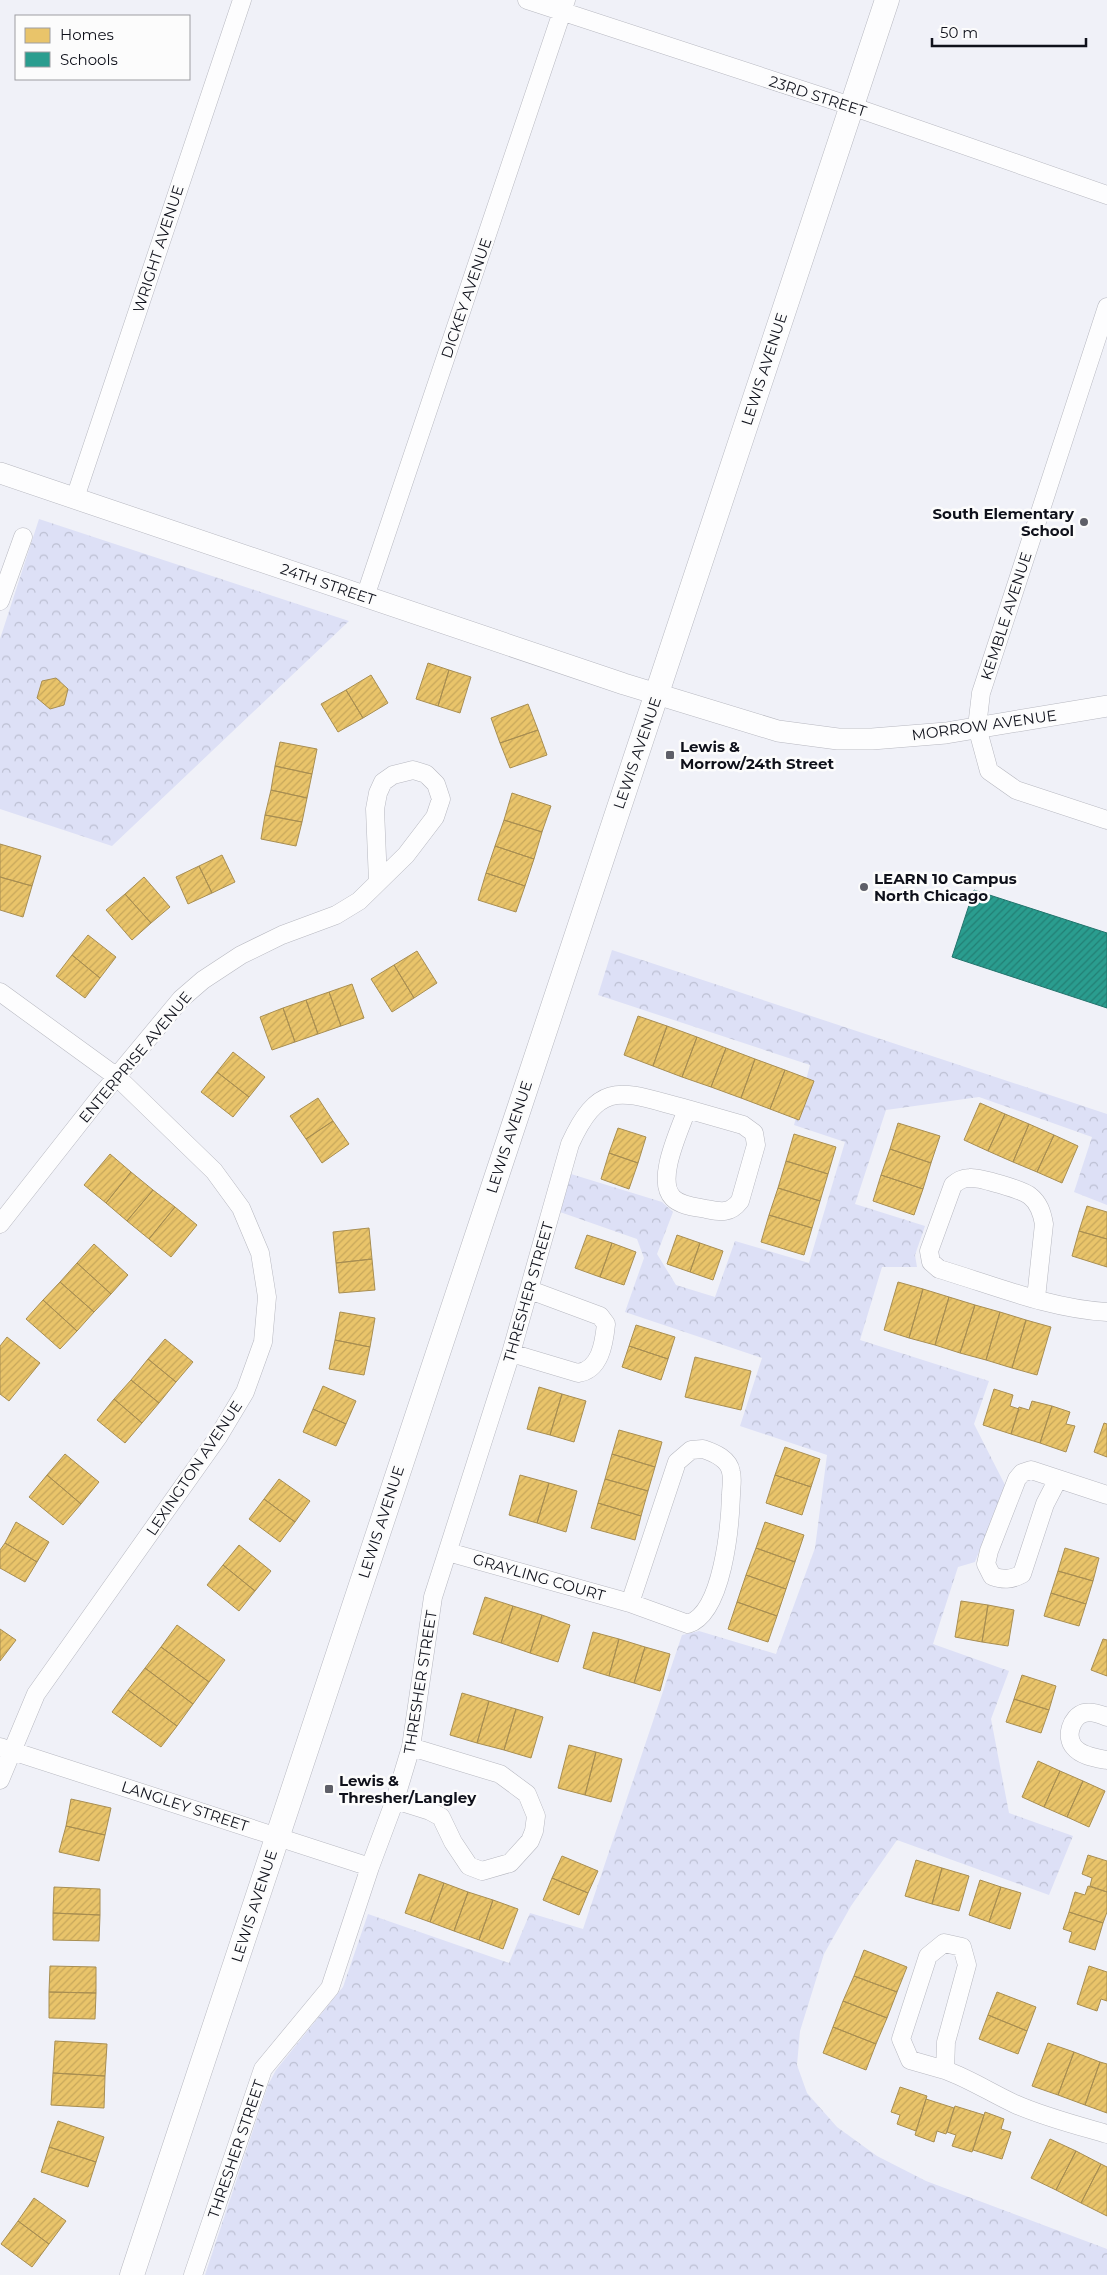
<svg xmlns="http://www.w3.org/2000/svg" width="1107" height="2275" viewBox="0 0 1107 2275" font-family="Montserrat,sans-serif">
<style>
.park{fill:url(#park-crowns)}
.homes{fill:url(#homes-hatch);stroke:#a88e52}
.schools{fill:url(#schools-hatch);stroke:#22736c}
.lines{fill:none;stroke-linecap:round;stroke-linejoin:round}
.minor-casing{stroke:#b7b8c0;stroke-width:19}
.tertiary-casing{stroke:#b7b8c0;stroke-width:22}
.secondary-casing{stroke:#b7b8c0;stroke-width:25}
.minor{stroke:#fdfdfe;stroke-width:18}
.tertiary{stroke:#fdfdfe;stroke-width:21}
.secondary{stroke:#fdfdfe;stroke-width:24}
.poi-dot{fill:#5e5f68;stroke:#fcfcfc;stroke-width:2}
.labels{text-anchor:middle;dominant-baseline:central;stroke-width:5;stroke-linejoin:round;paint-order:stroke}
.street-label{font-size:15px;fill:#0f111b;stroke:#fcfcfc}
.poi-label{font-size:15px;font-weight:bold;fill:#0f111b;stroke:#fcfcfc;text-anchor:start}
</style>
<defs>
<pattern id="park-crowns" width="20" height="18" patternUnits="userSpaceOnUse" patternTransform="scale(1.25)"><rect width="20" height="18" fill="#dde0f6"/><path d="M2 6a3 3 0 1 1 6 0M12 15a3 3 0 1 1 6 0" fill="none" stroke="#bcbfd2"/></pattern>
<pattern id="homes-hatch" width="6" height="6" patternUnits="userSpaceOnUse" patternTransform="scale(1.25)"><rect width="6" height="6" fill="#e9c46a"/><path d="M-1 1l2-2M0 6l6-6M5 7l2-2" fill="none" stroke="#c7a75b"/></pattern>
<pattern id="schools-hatch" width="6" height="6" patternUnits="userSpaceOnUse" patternTransform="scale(1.25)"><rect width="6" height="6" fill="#2a9d8f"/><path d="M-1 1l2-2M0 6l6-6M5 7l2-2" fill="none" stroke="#227f74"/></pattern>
</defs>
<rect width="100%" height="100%" fill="#f0f1f8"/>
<path class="park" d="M 39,519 L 349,621 L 112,846 L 0,809 L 0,639 Z
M 612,950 L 1107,1114 L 1107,1205 L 1074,1192 L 1092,1137 L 979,1097 L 886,1110 L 855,1204 L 925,1226 L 915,1255 L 917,1267 L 882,1267 L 860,1340 L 989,1381 L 974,1424 L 1005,1485 L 975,1562 L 958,1567 L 933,1644 L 1009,1671 L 991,1719 L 1009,1813 L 1073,1836 L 1049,1895 L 897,1840 L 851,1906 L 824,1954 L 800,2031 L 797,2065 L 807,2093 L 837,2127 L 877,2156 L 926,2181 L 1107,2249 L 1107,2275 L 205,2275 L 268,2085 L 276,2070 L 343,1987 L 368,1914 L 509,1963 L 530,1913 L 583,1929 L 682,1635 L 699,1631 L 776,1654 L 815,1548 L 827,1455 L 740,1426 L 762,1358 L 625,1312 L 644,1258 L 637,1239 L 560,1212 L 571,1174 L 662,1202 L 673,1212 L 657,1254 L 676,1285 L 715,1297 L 735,1241 L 809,1263 L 845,1142 L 794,1125 L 810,1065 L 598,995 Z"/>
<path class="homes" d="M 428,663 L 449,670 L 438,706 L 416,699 Z
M 449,670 L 471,677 L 460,713 L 438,706 Z
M 371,675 L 388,703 L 363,718 L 346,690 Z
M 56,678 L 68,689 L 64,705 L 50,709 L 37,698 L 42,681 Z
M 346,690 L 363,718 L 338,732 L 321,704 Z
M 528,704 L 538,730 L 500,743 L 491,718 Z
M 538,730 L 547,755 L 510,768 L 500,743 Z
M 280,742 L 317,749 L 312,774 L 275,766 Z
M 275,766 L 312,774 L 307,798 L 271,790 Z
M 271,790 L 307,798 L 302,822 L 265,815 Z
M 512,793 L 551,806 L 542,832 L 504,820 Z
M 265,815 L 302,822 L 296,846 L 261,839 Z
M 504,820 L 542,832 L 534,859 L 495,846 Z
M 0,844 L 41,856 L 32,886 L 0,877 Z
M 495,846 L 534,859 L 525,886 L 486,873 Z
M 222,855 L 235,882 L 212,893 L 199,866 Z
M 199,866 L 212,893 L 188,904 L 176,877 Z
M 486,873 L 525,886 L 516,912 L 478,900 Z
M 0,877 L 32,886 L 23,917 L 0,910 Z
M 144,877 L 170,907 L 151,923 L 125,894 Z
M 125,894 L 151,923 L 132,940 L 106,910 Z
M 88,935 L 116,957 L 100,978 L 72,955 Z
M 417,951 L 437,983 L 414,998 L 394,965 Z
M 72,955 L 100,978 L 85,998 L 56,976 Z
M 394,965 L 414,998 L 392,1012 L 371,979 Z
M 352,984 L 364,1018 L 341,1026 L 329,992 Z
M 329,992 L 341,1026 L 318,1034 L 306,1000 Z
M 306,1000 L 318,1034 L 295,1042 L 283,1008 Z
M 283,1008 L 295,1042 L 272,1050 L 260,1017 Z
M 638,1016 L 667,1026 L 653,1066 L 624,1055 Z
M 667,1026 L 697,1037 L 682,1077 L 653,1066 Z
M 697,1037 L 726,1048 L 711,1087 L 682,1077 Z
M 726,1048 L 755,1059 L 741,1098 L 711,1087 Z
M 233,1052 L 265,1077 L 249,1097 L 217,1072 Z
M 755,1059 L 785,1070 L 770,1109 L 741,1098 Z
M 785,1070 L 814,1081 L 799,1120 L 770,1109 Z
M 217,1072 L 249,1097 L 233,1117 L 201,1092 Z
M 318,1098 L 333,1121 L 306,1139 L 290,1116 Z
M 980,1103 L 1005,1114 L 988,1151 L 964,1140 Z
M 1005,1114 L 1029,1124 L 1013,1162 L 988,1151 Z
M 333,1121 L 349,1144 L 322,1163 L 306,1139 Z
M 898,1123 L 940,1136 L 931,1163 L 890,1149 Z
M 1029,1124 L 1054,1135 L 1037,1172 L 1013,1162 Z
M 618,1128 L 646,1137 L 638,1163 L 609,1153 Z
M 794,1134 L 836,1147 L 828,1174 L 786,1161 Z
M 1054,1135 L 1078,1146 L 1062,1183 L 1037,1172 Z
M 890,1149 L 931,1163 L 923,1189 L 881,1175 Z
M 609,1153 L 638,1163 L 629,1189 L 601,1179 Z
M 110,1154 L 131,1172 L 106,1203 L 84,1185 Z
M 786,1161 L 828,1174 L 820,1201 L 778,1188 Z
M 131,1172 L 153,1190 L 127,1221 L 106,1203 Z
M 881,1175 L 923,1189 L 914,1215 L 873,1201 Z
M 778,1188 L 820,1201 L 812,1228 L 769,1215 Z
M 153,1190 L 175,1207 L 149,1239 L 127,1221 Z
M 1087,1206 L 1107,1212 L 1107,1239 L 1079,1231 Z
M 175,1207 L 197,1225 L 171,1257 L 149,1239 Z
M 769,1215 L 812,1228 L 804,1255 L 761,1242 Z
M 369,1228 L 372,1259 L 336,1263 L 333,1232 Z
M 1079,1231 L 1107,1239 L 1107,1267 L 1072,1256 Z
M 587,1235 L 612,1243 L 600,1277 L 575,1268 Z
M 677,1235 L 700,1243 L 690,1272 L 667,1264 Z
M 612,1243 L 636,1252 L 624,1285 L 600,1277 Z
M 700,1243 L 723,1251 L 713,1280 L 690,1272 Z
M 94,1244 L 128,1275 L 111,1294 L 77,1263 Z
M 372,1259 L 375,1290 L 339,1293 L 336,1263 Z
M 77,1263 L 111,1294 L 94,1312 L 60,1282 Z
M 60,1282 L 94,1312 L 77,1331 L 43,1300 Z
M 898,1282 L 923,1289 L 909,1338 L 884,1330 Z
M 923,1289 L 949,1297 L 935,1345 L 909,1338 Z
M 949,1297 L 975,1305 L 960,1353 L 935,1345 Z
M 43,1300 L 77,1331 L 60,1349 L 26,1319 Z
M 975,1305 L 1000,1312 L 986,1360 L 960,1353 Z
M 340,1312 L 375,1318 L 370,1347 L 335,1340 Z
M 1000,1312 L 1026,1320 L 1012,1368 L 986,1360 Z
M 1026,1320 L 1051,1327 L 1037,1375 L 1012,1368 Z
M 636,1325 L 675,1337 L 668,1359 L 629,1346 Z
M 7,1337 L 40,1363 L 9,1401 L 0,1394 L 0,1346 Z
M 165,1339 L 193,1362 L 176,1382 L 148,1359 Z
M 335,1340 L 370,1347 L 364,1375 L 329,1369 Z
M 629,1346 L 668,1359 L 661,1380 L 622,1367 Z
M 695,1357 L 751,1371 L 741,1410 L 685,1397 Z
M 148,1359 L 176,1382 L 159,1403 L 131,1380 Z
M 131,1380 L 159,1403 L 142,1423 L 114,1399 Z
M 323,1386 L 356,1401 L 346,1424 L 313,1409 Z
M 539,1387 L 562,1394 L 550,1435 L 527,1429 Z
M 994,1389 L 1013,1395 L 1010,1406 L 1019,1409 L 1011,1434 L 983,1425 Z
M 562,1394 L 586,1401 L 574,1442 L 550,1435 Z
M 114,1399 L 142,1423 L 125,1443 L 97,1420 Z
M 1032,1401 L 1052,1406 L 1040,1443 L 1011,1434 L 1019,1407 L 1029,1410 Z
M 1052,1406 L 1070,1412 L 1066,1424 L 1075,1426 L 1066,1452 L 1040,1443 Z
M 313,1409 L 346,1424 L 336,1446 L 303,1432 Z
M 1104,1423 L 1107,1424 L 1107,1457 L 1094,1452 Z
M 619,1430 L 662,1442 L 655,1467 L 612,1454 Z
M 785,1447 L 820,1459 L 811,1487 L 775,1475 Z
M 65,1454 L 99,1482 L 81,1504 L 47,1475 Z
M 612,1454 L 655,1467 L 648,1491 L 605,1479 Z
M 47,1475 L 81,1504 L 63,1525 L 29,1497 Z
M 520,1475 L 549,1483 L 537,1523 L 509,1515 Z
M 775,1475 L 811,1487 L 802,1515 L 766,1503 Z
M 279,1479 L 310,1501 L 295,1522 L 264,1499 Z
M 605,1479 L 648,1491 L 641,1516 L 598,1503 Z
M 549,1483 L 577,1491 L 566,1532 L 537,1523 Z
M 264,1499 L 295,1522 L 280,1542 L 249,1519 Z
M 598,1503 L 641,1516 L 635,1540 L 591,1528 Z
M 16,1522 L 49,1542 L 37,1562 L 5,1543 Z
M 765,1522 L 804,1535 L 795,1562 L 756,1548 Z
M 5,1543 L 37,1562 L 25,1582 L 0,1568 L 0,1550 Z
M 239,1545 L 271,1571 L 255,1591 L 223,1565 Z
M 756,1548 L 795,1562 L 786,1589 L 746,1575 Z
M 1065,1548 L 1099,1558 L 1093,1581 L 1058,1571 Z
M 223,1565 L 255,1591 L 239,1611 L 207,1585 Z
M 1058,1571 L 1093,1581 L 1086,1604 L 1051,1593 Z
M 746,1575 L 786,1589 L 777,1616 L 737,1602 Z
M 1051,1593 L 1086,1604 L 1079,1626 L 1044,1616 Z
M 485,1597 L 513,1606 L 501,1643 L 473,1634 Z
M 961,1601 L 988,1605 L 982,1642 L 955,1637 Z
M 737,1602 L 777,1616 L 768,1642 L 728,1629 Z
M 988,1605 L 1014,1610 L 1008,1646 L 982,1642 Z
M 513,1606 L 542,1615 L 530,1653 L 501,1643 Z
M 542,1615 L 570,1625 L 558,1662 L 530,1653 Z
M 177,1625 L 225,1660 L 209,1682 L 161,1647 Z
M 0,1629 L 16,1640 L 0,1661 Z
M 593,1632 L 619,1639 L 609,1676 L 583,1668 Z
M 619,1639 L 645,1647 L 634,1683 L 609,1676 Z
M 1103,1639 L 1107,1640 L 1107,1676 L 1091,1670 Z
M 161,1647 L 209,1682 L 193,1704 L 145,1668 Z
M 645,1647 L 670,1654 L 660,1691 L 634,1683 Z
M 145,1668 L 193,1704 L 177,1726 L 128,1690 Z
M 1022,1675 L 1056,1686 L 1049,1710 L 1014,1699 Z
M 128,1690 L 177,1726 L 161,1747 L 112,1712 Z
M 462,1693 L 489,1701 L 477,1743 L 450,1735 Z
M 1014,1699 L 1049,1710 L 1041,1733 L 1006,1722 Z
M 489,1701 L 516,1709 L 504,1750 L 477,1743 Z
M 516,1709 L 543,1717 L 531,1758 L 504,1750 Z
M 569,1745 L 596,1752 L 585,1795 L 558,1788 Z
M 596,1752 L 622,1759 L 611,1802 L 585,1795 Z
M 1038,1761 L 1060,1771 L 1044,1807 L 1022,1797 Z
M 1060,1771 L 1083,1781 L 1067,1817 L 1044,1807 Z
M 1083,1781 L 1105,1791 L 1089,1827 L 1067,1817 Z
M 71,1799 L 111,1808 L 105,1835 L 66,1826 Z
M 66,1826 L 105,1835 L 99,1861 L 59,1852 Z
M 1088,1855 L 1107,1861 L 1107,1892 L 1090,1886 L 1092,1878 L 1082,1874 Z
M 562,1856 L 598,1871 L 588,1893 L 552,1878 Z
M 916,1860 L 942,1868 L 932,1904 L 905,1896 Z
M 942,1868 L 969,1876 L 959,1911 L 932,1904 Z
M 419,1874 L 444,1883 L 430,1922 L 405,1913 Z
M 552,1878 L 588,1893 L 579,1915 L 543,1900 Z
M 980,1880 L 1001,1887 L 989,1922 L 969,1915 Z
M 444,1883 L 468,1892 L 454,1931 L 430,1922 Z
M 1088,1886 L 1107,1892 L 1107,1912 L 1103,1923 L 1069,1912 L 1075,1892 L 1085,1895 Z
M 54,1887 L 100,1889 L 100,1915 L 53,1913 Z
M 1001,1887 L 1021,1893 L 1010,1929 L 989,1922 Z
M 468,1892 L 493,1900 L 479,1940 L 454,1931 Z
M 493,1900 L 518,1909 L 503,1949 L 479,1940 Z
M 1069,1912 L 1103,1923 L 1095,1950 L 1069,1942 L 1072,1932 L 1063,1929 Z
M 53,1913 L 100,1915 L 99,1941 L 53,1940 Z
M 864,1950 L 907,1967 L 897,1992 L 854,1976 Z
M 50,1966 L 96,1967 L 96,1993 L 49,1992 Z
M 1089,1966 L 1107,1972 L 1107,2001 L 1101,1999 L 1097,2011 L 1077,2004 Z
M 854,1976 L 897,1992 L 887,2018 L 843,2001 Z
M 49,1992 L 96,1993 L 95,2019 L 49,2018 Z
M 997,1992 L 1036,2007 L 1027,2031 L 988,2015 Z
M 843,2001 L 887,2018 L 876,2044 L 833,2027 Z
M 988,2015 L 1027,2031 L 1018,2054 L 979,2039 Z
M 833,2027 L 876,2044 L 866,2070 L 823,2053 Z
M 55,2041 L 107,2044 L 105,2076 L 53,2073 Z
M 1048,2043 L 1074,2052 L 1058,2095 L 1032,2086 Z
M 1074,2052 L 1100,2062 L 1085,2105 L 1058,2095 Z
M 1100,2062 L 1107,2064 L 1107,2113 L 1085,2105 Z
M 53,2073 L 105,2076 L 104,2108 L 51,2105 Z
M 900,2087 L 927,2096 L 916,2131 L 897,2124 L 900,2115 L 891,2112 Z
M 926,2099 L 954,2108 L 946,2134 L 937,2131 L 934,2142 L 915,2135 Z
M 955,2106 L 984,2115 L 972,2152 L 952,2146 L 956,2135 L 947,2132 Z
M 985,2112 L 1004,2119 L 1001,2129 L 1011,2132 L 1002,2159 L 973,2150 Z
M 58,2121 L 104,2137 L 96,2162 L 49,2147 Z
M 1050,2139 L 1076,2151 L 1056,2190 L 1031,2178 Z
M 49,2147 L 96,2162 L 88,2187 L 41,2172 Z
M 1076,2151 L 1101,2164 L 1081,2203 L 1056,2190 Z
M 1101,2164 L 1107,2167 L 1107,2216 L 1081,2203 Z
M 34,2198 L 66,2221 L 49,2244 L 18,2221 Z
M 18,2221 L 49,2244 L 32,2267 L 1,2244 Z"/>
<path class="schools" d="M 974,890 L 1107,933 L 1107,1008 L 952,957 Z"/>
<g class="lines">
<defs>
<path id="minor" d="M 527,0 L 851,106 L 1107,195
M 1107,307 L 981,693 L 977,727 L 989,771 L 1016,790 L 1107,820
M 75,498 L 242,0
M 365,597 L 566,0
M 0,601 L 23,537
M 0,992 L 117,1077 L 214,1171 L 241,1208 L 260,1253 L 267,1297 L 263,1342 L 245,1392 L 218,1437 L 36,1694 L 0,1780
M 0,1224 L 103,1093 L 181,999 L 203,980 L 241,955 L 282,935 L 336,915 L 359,901 L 406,855 L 435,817 L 441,799 L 436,784 L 426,774 L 413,770 L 393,775 L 383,782 L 378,793 L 375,809 L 378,882
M 1036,1298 L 1044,1224 C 1042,1213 1039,1203 1030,1196 C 1023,1190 979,1177 970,1178 C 962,1178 958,1181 953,1185 L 929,1251 L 931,1262 L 939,1269 C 993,1285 1050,1309 1107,1312
M 511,1353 L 578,1373 C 600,1370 604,1344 606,1324 L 600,1316 L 530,1290
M 703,1449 C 715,1453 729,1459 731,1472 C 733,1479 731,1488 731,1495 C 730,1526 723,1613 688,1624 L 630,1603 L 677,1462 L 691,1450 Z
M 1058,1479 L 1045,1504 L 1022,1574 C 1011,1580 1003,1580 992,1576 L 986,1564 L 989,1551 L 1017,1479 L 1022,1473 L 1031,1470 L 1107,1495
M 448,1552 L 630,1603
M 1107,1717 C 1100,1714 1091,1711 1084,1713 C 1071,1717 1065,1737 1074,1747 C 1081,1756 1096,1758 1107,1760
M 0,1747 L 370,1867
M 395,1800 L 430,1811 L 441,1817 L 453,1842 L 469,1866 L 482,1871 L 510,1863 L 530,1841 L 534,1831 L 536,1816 L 527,1794 L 500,1774 L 411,1747
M 944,1943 L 962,1947 L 967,1965 L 946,2042 L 945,2070 L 910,2060 L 901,2039 L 928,1956 Z
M 945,2070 C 970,2079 991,2093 1015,2104 C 1044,2117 1076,2125 1107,2134
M 193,2275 L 263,2069 L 330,1988 L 370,1867 L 395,1800 L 411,1747 L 433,1597 L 511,1353 L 570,1144 C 601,1076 624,1093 687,1109 C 680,1130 655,1180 673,1198 C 681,1206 696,1207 706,1209 C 721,1212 730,1214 740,1201 L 756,1145 L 754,1133 L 743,1125 L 687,1109"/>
<path id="tertiary" d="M 0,473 L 624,684 L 778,731 L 838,739 L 872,739 L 946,733 L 1107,706"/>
<path id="secondary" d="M 132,2275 L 887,0"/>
</defs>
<use href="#minor" class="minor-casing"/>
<use href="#tertiary" class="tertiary-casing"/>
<use href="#secondary" class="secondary-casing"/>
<use href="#minor" class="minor"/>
<use href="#tertiary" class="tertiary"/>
<use href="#secondary" class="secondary"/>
</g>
<g class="poi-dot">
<circle cx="1084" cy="522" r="5"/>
<rect x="665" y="750" width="10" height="10" rx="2.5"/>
<circle cx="864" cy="887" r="5"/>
<rect x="324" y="1784" width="10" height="10" rx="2.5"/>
</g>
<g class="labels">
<g class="street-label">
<text transform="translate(818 96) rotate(18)">23RD STREET</text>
<text transform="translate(158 249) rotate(-72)">WRIGHT AVENUE</text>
<text transform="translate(466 298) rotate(-71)">DICKEY AVENUE</text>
<text transform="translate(764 369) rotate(-72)">LEWIS AVENUE</text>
<text transform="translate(328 584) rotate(19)">24TH STREET</text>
<text transform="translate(1006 616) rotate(-72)">KEMBLE AVENUE</text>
<text transform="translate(984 725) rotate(-8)">MORROW AVENUE</text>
<text transform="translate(637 753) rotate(-71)">LEWIS AVENUE</text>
<text transform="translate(135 1057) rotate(-50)">ENTERPRISE AVENUE</text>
<text transform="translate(509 1137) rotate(-72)">LEWIS AVENUE</text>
<text transform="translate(528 1292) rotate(-74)">THRESHER STREET</text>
<text transform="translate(194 1468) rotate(-56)">LEXINGTON AVENUE</text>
<text transform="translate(381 1522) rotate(-72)">LEWIS AVENUE</text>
<text transform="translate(539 1577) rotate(16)">GRAYLING COURT</text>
<text transform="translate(420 1682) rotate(-81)">THRESHER STREET</text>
<text transform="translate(185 1806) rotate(18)">LANGLEY STREET</text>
<text transform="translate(254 1906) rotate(-72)">LEWIS AVENUE</text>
<text transform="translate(236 2149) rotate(-71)">THRESHER STREET</text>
</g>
<g class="poi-label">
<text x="1074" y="513" text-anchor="end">South Elementary<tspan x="1074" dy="17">School</tspan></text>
<text x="680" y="746">Lewis &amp;<tspan x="680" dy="17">Morrow/24th Street</tspan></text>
<text x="874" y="878">LEARN 10 Campus<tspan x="874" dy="17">North Chicago</tspan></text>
<text x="339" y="1780">Lewis &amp;<tspan x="339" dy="17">Thresher/Langley</tspan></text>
</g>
</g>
<rect x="15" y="15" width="175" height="65" fill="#fcfcfc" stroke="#9d9ea2"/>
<rect x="25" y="28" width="25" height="15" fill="#e9c46a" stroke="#9d9ea2"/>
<text x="60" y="40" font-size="15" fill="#0f111b">Homes</text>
<rect x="25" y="52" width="25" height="15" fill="#2a9d8f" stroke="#9d9ea2"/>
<text x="60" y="65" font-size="15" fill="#0f111b">Schools</text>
<path d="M932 38v8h154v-8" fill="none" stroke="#0f111b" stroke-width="2.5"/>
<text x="940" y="38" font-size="15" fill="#0f111b" stroke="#fcfcfc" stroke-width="4" paint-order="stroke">50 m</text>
</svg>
